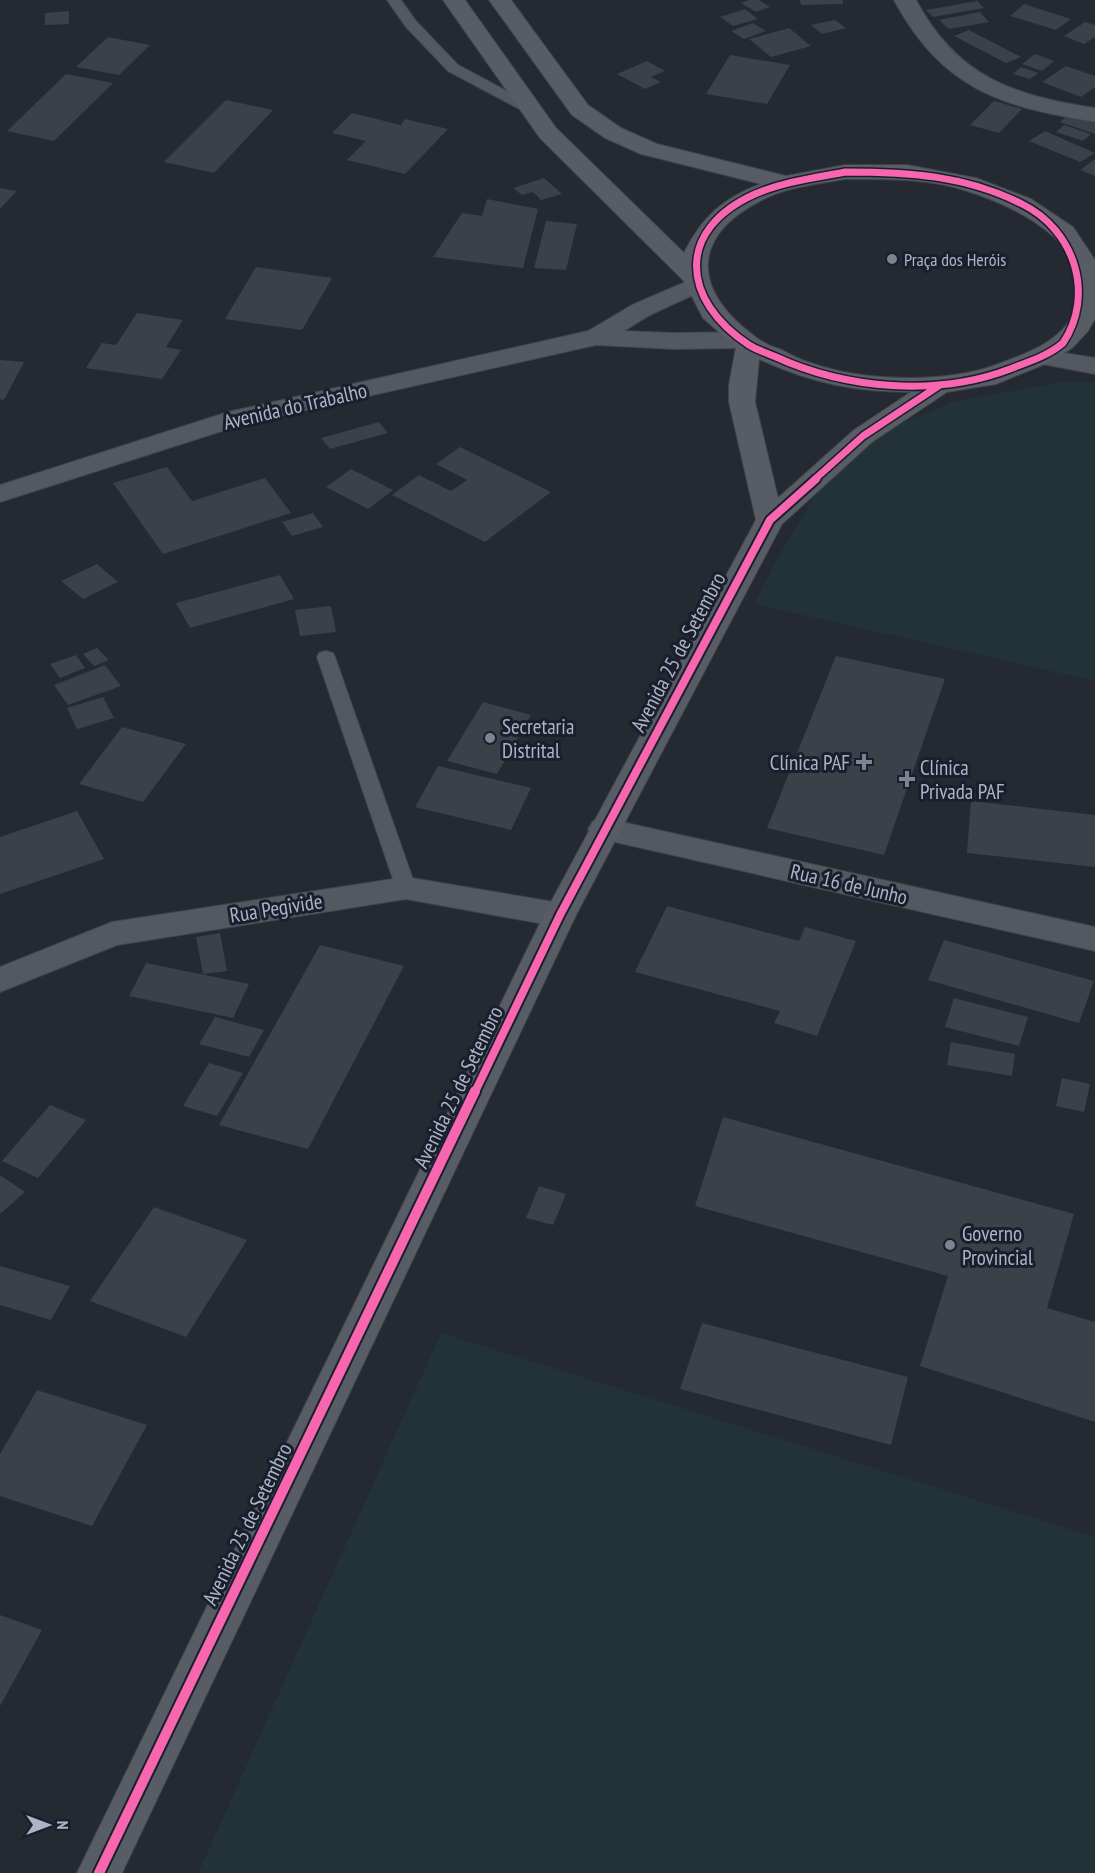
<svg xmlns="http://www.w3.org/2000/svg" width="1095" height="1873" viewBox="0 0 1095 1873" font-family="'PT Sans Narrow',sans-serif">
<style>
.green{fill:#223337}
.building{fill:#3c4049}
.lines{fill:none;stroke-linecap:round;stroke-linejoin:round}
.lane-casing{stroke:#40444a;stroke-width:2}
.street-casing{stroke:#40444a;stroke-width:2}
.secondary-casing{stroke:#40444a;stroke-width:2}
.lane{fill:#545860;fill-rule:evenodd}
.street{fill:#545860;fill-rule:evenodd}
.secondary{fill:#585c65;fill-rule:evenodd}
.cycleway-far2-casing{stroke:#191f2c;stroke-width:10}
.cycleway-far1-casing{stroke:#191f2c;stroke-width:12}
.cycleway-casing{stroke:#191f2c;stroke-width:14}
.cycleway-far2{stroke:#f766af;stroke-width:7}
.cycleway-far1{stroke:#f766af;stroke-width:8}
.cycleway{stroke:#f766af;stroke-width:10}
.poi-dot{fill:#7d8391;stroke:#191f2c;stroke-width:2}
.labels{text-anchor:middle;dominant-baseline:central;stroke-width:6;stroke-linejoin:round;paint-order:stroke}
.far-poi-label{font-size:18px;fill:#adb4c5;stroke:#191f2c;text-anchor:start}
.street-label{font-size:21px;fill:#adb4c5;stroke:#191f2c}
.poi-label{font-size:21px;fill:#adb4c5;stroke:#191f2c;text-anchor:start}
</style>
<rect width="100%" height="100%" fill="#252931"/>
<path class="green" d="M 1095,381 L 1095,681 L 754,604 L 778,557 L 833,466 L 895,426 L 955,401 L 1058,383 Z
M 441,1333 L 1095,1537 L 1095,1873 L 198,1873 Z"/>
<path class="building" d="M 749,0 L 759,0 L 770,7 L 756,12 L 741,3 Z
M 800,0 L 843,0 L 843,4 L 801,5 Z
M 977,1 L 984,8 L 933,17 L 926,10 Z
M 1024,4 L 1071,19 L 1056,30 L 1010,16 Z
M 745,9 L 758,19 L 733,26 L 720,17 Z
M 69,11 L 69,24 L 45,25 L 45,13 Z
M 980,12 L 989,22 L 949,29 L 939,20 Z
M 835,20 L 846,28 L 822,34 L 811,25 Z
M 1085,22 L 1095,25 L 1095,37 L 1084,44 L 1064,36 Z
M 753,23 L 766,31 L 744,39 L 731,31 Z
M 789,28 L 811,46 L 771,57 L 749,39 Z
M 969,30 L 1021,57 L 1006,63 L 954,36 Z
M 108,37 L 150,45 L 119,75 L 76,67 Z
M 1035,54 L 1054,61 L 1042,71 L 1022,64 Z
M 730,55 L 790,65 L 767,104 L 706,94 Z
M 647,61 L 665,71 L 651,77 L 661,82 L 645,89 L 617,74 Z
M 1066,66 L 1095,76 L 1095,87 L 1081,97 L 1042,82 Z
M 1021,67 L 1038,73 L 1030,79 L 1013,74 Z
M 66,74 L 113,83 L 54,141 L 7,131 Z
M 226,100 L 273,110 L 214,173 L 164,162 Z
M 994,101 L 1022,109 L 999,133 L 970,125 Z
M 1072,112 L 1095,120 L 1095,134 L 1060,122 Z
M 352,113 L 401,125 L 405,119 L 448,129 L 405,174 L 347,160 L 366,141 L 332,133 Z
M 1064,125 L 1091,134 L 1083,141 L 1056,132 Z
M 1045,131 L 1095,153 L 1080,162 L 1029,141 Z
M 1095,159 L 1095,176 L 1080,170 Z
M 544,178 L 562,194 L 541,200 L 533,192 L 522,195 L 513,188 Z
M 0,188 L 17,191 L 0,209 Z
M 487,199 L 538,209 L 523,268 L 433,257 L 462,213 L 482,216 Z
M 546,221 L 577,224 L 566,270 L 534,268 Z
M 256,267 L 332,278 L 302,330 L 225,319 Z
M 137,313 L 183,320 L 166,347 L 181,350 L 162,379 L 86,368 L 102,343 L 116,345 Z
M 0,360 L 24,362 L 4,400 L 0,399 Z
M 379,422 L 388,433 L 330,449 L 321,438 Z
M 460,447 L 551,492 L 485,542 L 392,495 L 419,475 L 451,491 L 467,480 L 436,464 Z
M 167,467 L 192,501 L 265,478 L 291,513 L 163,554 L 113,483 Z
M 351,469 L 393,490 L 368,509 L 326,487 Z
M 313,513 L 323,527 L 292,536 L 282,522 Z
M 97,564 L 118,582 L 83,599 L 61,581 Z
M 280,575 L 294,599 L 190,628 L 176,603 Z
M 331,606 L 336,632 L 300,636 L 295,610 Z
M 97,648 L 109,660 L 94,666 L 83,654 Z
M 76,655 L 85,668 L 60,678 L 50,664 Z
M 836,656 L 945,679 L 884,855 L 767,828 Z
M 105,665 L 121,686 L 68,705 L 54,685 Z
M 103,697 L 114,718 L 77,729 L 67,708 Z
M 483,702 L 531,715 L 497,774 L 447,761 Z
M 122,727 L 186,744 L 143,802 L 79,784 Z
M 438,766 L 531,788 L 511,830 L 415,807 Z
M 971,801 L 1095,815 L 1095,867 L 967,853 Z
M 77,811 L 104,859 L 0,894 L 0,837 Z
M 667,906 L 799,941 L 805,927 L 856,941 L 817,1036 L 774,1023 L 780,1011 L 635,972 Z
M 220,933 L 227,971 L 203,974 L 196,937 Z
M 944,940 L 1094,981 L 1079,1023 L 928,980 Z
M 320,945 L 404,966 L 308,1149 L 219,1125 Z
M 146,963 L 205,975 L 249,984 L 233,1018 L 129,996 Z
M 954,998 L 1028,1017 L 1019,1046 L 945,1027 Z
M 215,1017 L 264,1030 L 249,1057 L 199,1044 Z
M 951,1042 L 1015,1054 L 1012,1076 L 947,1065 Z
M 209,1063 L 243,1073 L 217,1116 L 183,1106 Z
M 1062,1078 L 1090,1084 L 1084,1112 L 1056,1106 Z
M 50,1105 L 86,1120 L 38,1178 L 2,1161 Z
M 723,1117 L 1074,1214 L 1047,1308 L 1095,1322 L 1095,1422 L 920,1366 L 948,1276 L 695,1206 Z
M 0,1175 L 25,1192 L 0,1214 Z
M 539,1186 L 566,1194 L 553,1225 L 526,1218 Z
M 154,1207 L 247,1240 L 186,1337 L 90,1301 Z
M 0,1266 L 70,1286 L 51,1320 L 0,1305 Z
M 702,1323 L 908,1377 L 891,1445 L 680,1389 Z
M 37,1390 L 147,1425 L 92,1526 L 0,1496 L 0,1454 Z
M 0,1615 L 42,1630 L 0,1706 Z"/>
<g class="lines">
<defs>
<path id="lane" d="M 387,0 L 401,0 L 416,21 L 458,65 L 535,106 L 537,109 L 535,112 L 525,112 L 448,71 L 406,27 Z
M 326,651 L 333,653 L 335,657 L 416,888 L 413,893 L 406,895 L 399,893 L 396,888 L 317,657 L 319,653 Z"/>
<path id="street" d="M 894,0 L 916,0 C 958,78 1013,95 1095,108 L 1095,122 C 1001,107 942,89 894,0 Z
M 697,277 L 706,279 L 709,284 L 706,289 L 650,315 L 624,331 L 674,333 L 742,332 L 751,335 L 755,340 L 751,345 L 742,348 L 674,349 L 596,345 L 244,424 L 0,502 L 0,485 L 228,412 L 588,331 L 632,305 Z
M 1041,349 L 1095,358 L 1095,374 L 1032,362 L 1028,357 L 1032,352 Z
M 604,818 L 1095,927 L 1095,951 L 593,837 L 588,829 L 593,821 Z
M 406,877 L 560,903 L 572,907 L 576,915 L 572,923 L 560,927 L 406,899 L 117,945 L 0,992 L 0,967 L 112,922 Z"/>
<path id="secondary" d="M 443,0 L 465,0 L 556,128 L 684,253 C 702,217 723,198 761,184 L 641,154 L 605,138 L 572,115 L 489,0 L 511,0 L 588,105 L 621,128 L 657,144 L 786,176 L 845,165 L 907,165 L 976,178 L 1031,199 L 1073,227 L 1095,260 L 1095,319 L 1088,331 L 1072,348 L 1050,362 L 996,384 L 947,392 L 872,442 L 782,524 L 576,915 L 122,1873 L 77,1873 L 544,915 L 756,520 L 729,402 L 729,385 L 736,347 L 703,318 L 684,281 L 540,138 ZM 845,179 C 885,179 926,178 964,190 C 996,200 1028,214 1053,236 C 1065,246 1074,265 1076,280 C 1076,287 1079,296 1077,303 C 1069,338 1031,352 1001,363 C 949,384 864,382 811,363 C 801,360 791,355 782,350 C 773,347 764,344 757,338 C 695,294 687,239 760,201 C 786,187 817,184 845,179 ZM 759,359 C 811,383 855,392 911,392 L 854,430 L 778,498 L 755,402 Z"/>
</defs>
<use href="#lane" class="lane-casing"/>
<use href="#street" class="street-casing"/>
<use href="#secondary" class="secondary-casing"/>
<use href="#lane" class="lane"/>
<use href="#street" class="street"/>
<use href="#secondary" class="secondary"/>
<defs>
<path id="cycleway-far2" d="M 845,172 C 907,172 965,175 1022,204 C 1075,230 1095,295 1063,343 C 1048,356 1028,362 1010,369 C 937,397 846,389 776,357 C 767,353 757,350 749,345 C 681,300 675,230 755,194 C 783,182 814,178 845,172 Z
M 814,480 L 863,436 L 940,385"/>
<path id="cycleway-far1" d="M 475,1092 L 560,915 L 770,520 L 816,479"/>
<path id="cycleway" d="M 99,1873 L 475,1091"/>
</defs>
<use href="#cycleway-far2" class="cycleway-far2-casing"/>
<use href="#cycleway-far1" class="cycleway-far1-casing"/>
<use href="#cycleway" class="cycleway-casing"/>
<use href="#cycleway-far2" class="cycleway-far2"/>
<use href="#cycleway-far1" class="cycleway-far1"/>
<use href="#cycleway" class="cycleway"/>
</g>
<g class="poi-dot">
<circle cx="892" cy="259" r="6"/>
<circle cx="490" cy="738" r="6"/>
<path d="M861 753h6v6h6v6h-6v6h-6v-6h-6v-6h6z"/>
<path d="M904 770h6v6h6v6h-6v6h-6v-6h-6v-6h6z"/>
<circle cx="950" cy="1245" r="6"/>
</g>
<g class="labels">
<g class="far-poi-label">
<text x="904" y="259">Praça dos Heróis</text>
</g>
<g class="street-label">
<text transform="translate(295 406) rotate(-13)">Avenida do Trabalho</text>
<text transform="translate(678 652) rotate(-62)">Avenida 25 de Setembro</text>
<text transform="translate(849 884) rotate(13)">Rua 16 de Junho</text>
<text transform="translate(276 908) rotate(-9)">Rua Pegivide</text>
<text transform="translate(458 1087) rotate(-64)">Avenida 25 de Setembro</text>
<text transform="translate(247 1524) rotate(-64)">Avenida 25 de Setembro</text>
</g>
<g class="poi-label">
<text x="502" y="726">Secretaria<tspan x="502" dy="24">Distrital</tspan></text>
<text x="850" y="762" text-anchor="end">Clínica PAF</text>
<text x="920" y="767">Clínica<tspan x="920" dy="24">Privada PAF</tspan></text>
<text x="962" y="1233">Governo<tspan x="962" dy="24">Provincial</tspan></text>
</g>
</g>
<g transform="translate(48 1825) rotate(90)" stroke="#191f2c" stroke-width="4.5" paint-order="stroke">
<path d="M0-4.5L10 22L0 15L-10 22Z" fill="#adb4c5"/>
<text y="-9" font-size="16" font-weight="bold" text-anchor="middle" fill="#adb4c5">N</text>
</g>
</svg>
